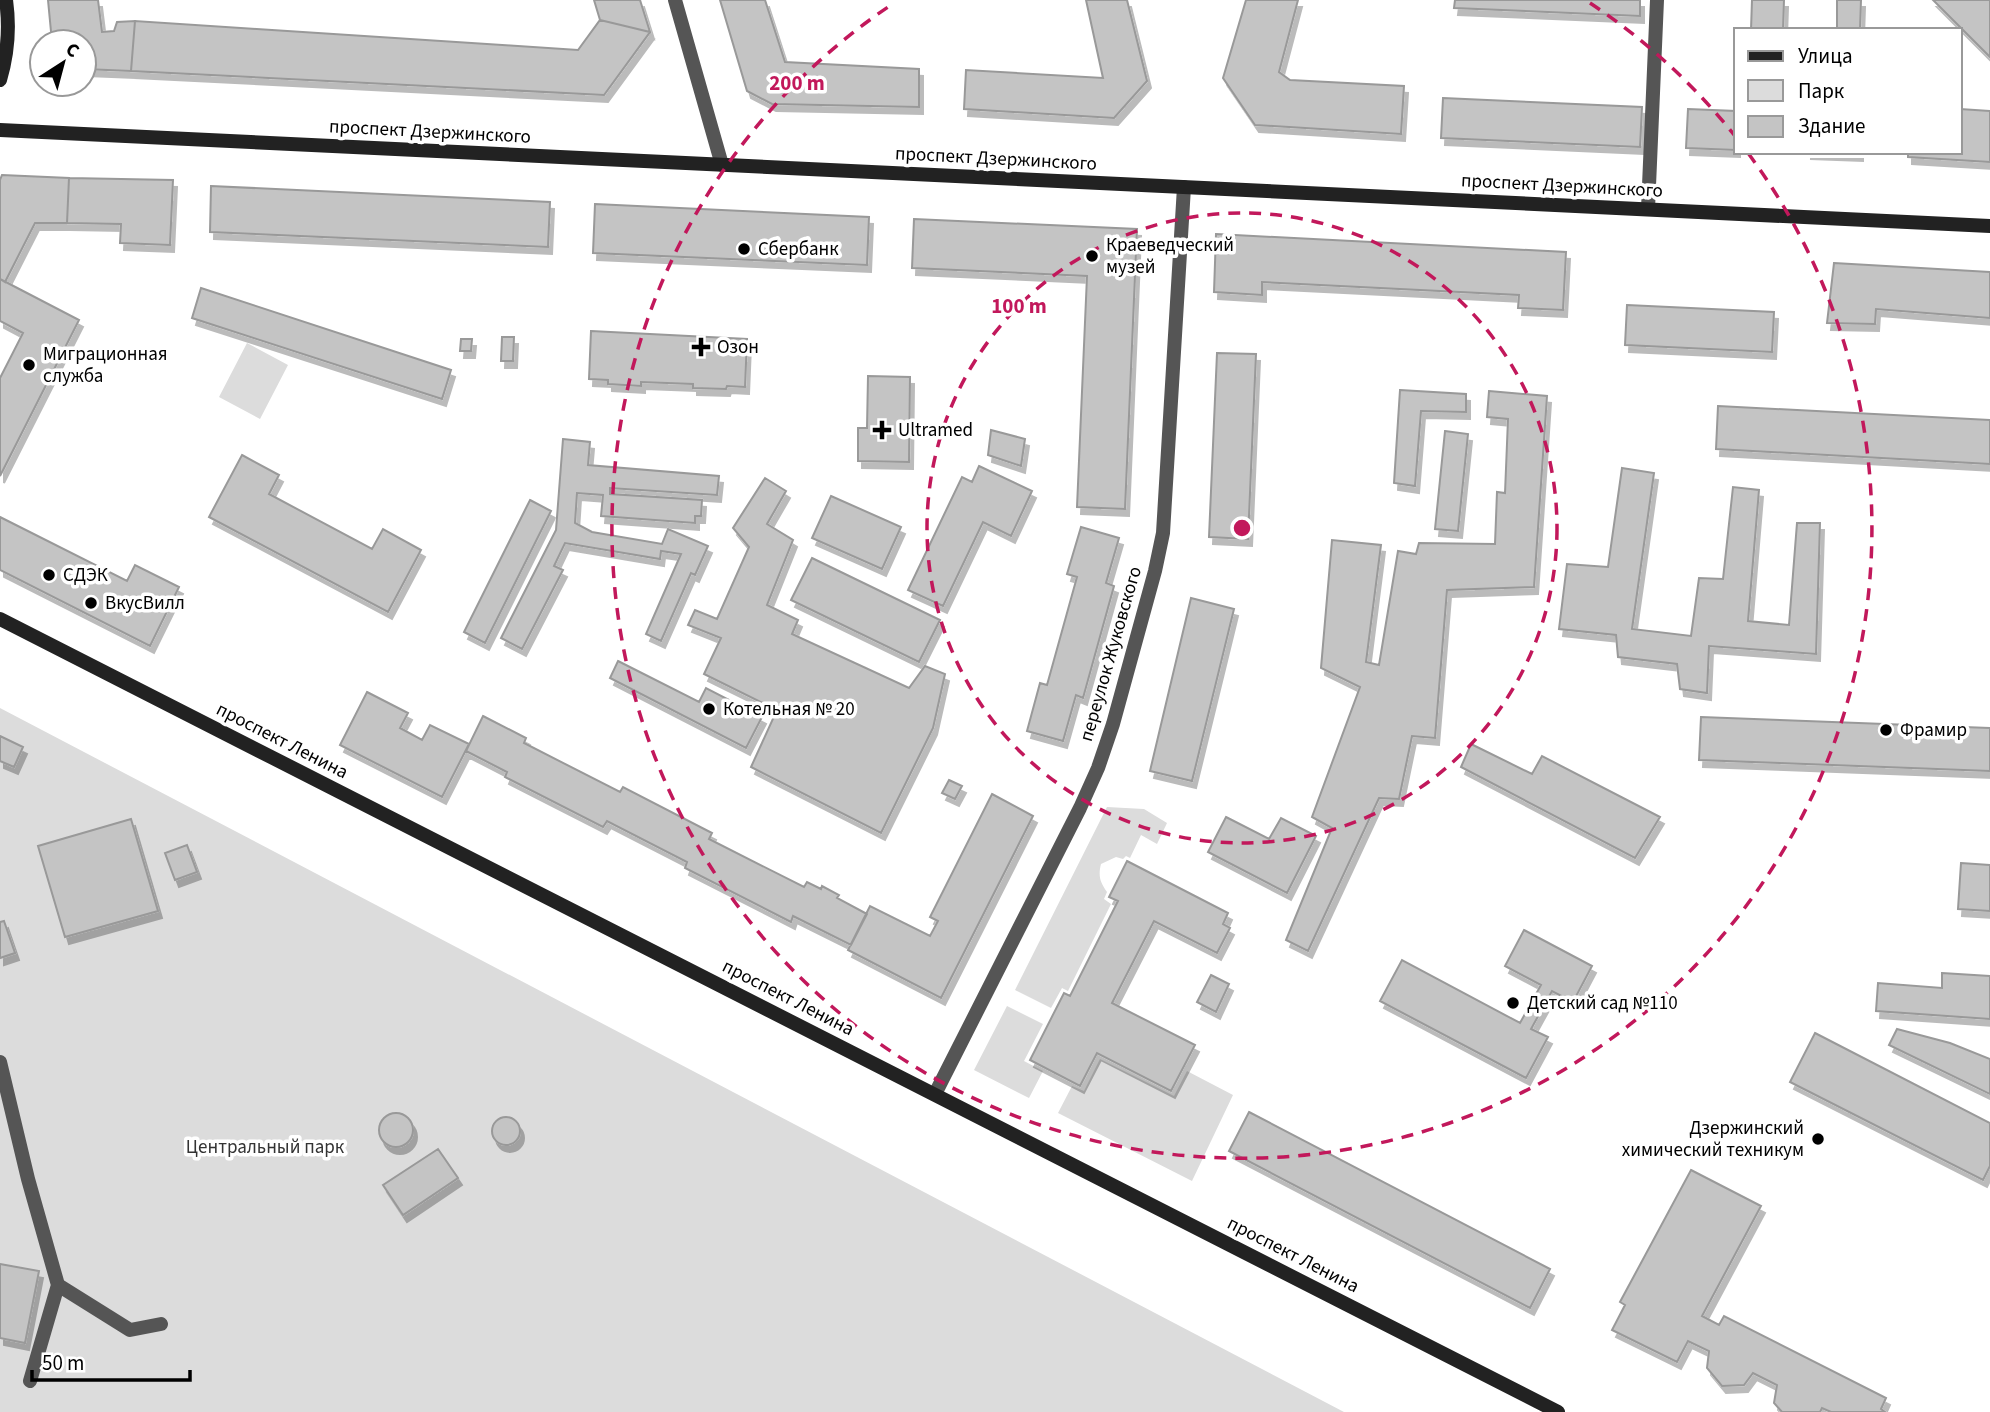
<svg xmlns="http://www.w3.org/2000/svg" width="1990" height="1412" viewBox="0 0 1990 1412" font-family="'Source Sans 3',sans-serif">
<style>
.green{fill:#dcdcdc}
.building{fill:#c4c4c4;stroke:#999;stroke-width:2;filter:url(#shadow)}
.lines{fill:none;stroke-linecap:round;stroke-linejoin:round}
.pedestrian{stroke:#555;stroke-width:14}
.minor{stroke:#555;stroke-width:14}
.secondary{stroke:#222;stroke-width:14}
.ring{fill:none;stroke:#c2185b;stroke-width:3.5;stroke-dasharray:12 9}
.poi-dot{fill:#000;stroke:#fff;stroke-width:2.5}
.labels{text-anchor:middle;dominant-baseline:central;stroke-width:7;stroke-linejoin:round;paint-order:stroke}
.street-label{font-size:19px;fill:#000;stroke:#fff}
.poi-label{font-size:19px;fill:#000;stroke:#fff;text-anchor:start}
.park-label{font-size:19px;fill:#333;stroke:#fff}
.centre{fill:#c2185b;stroke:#fff;stroke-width:3.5}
.ring-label{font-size:21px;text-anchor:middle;font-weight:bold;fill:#c2185b;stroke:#fff;stroke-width:7;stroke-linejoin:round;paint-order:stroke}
</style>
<defs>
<filter id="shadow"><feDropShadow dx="4" dy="7" stdDeviation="0" flood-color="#0004"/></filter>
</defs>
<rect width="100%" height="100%" fill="#fff"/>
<path class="green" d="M 247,343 L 288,365 L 260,419 L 219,397 Z
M 0,708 L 1344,1412 L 0,1412 Z
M 1107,807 L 1144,809 L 1167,823 L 1157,844 L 1141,835 L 1130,858 L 1126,856 L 1123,859 L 1116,857 L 1101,864 C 1098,876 1100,882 1107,892 L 1104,899 L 1111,904 L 1068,991 L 1062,988 L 1051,1008 L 1015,990 Z
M 1007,1006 L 1043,1024 L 1024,1061 L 1043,1071 L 1029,1098 L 974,1070 Z
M 1100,1059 L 1174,1096 L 1187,1071 L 1233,1095 L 1192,1181 L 1058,1113 L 1072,1086 L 1084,1091 Z"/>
<path class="building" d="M 48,0 L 98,0 L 102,32 L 114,31 L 117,22 L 135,21 L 131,71 L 84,69 L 84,42 L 52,42 Z
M 594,0 L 640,0 L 650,32 L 600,20 Z
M 720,0 L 765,0 L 785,62 L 919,69 L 919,107 L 772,104 L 747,91 Z
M 1086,0 L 1127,0 L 1147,81 L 1114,118 L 964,109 L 966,70 L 1103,78 Z
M 1246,0 L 1298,0 L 1279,72 L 1290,80 L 1404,86 L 1401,134 L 1255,125 L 1223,78 Z
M 1455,0 L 1640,0 L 1640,16 L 1454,8 Z
M 1752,0 L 1784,0 L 1783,30 L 1751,30 Z
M 1837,0 L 1861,0 L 1860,30 L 1837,30 Z
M 1933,0 L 1990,0 L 1990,57 Z
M 600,20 L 650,32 L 604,95 L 131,71 L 135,21 L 578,50 Z
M 1443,98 L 1642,107 L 1640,147 L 1441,138 Z
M 1688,109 L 1736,111 L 1736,150 L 1686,148 Z
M 1960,109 L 1990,111 L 1990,162 L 1908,157 L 1908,152 L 1960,152 Z
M 1806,152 L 1859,152 L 1859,154 Z
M 2,175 L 69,178 L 67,223 L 35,223 L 5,282 L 0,279 L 0,180 Z
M 69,178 L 173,180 L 170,245 L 120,243 L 121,224 L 67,223 Z
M 211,186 L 550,202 L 548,247 L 210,232 Z
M 595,204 L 869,217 L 867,265 L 593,253 Z
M 914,219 L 1137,229 L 1125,509 L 1077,507 L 1087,276 L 912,268 Z
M 1216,234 L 1566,252 L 1563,310 L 1518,308 L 1519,295 L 1262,282 L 1262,295 L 1214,292 Z
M 1834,263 L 1990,272 L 1990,318 L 1876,309 L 1875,324 L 1827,323 Z
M 0,279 L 79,320 L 0,476 L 0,378 L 23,333 L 0,321 Z
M 201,288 L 451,370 L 442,399 L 192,318 Z
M 1627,305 L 1774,312 L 1772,352 L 1625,345 Z
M 591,331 L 747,339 L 745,387 L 727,386 L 726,389 L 693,388 L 693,384 L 641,382 L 641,386 L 608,384 L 608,380 L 589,379 Z
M 502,337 L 514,337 L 513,361 L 501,361 Z
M 461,339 L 472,339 L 471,351 L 460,351 Z
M 1217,353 L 1256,354 L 1248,539 L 1209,537 Z
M 868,376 L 910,377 L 909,462 L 858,461 L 858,428 L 867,428 Z
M 1400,390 L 1466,394 L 1466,412 L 1421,411 L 1415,486 L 1394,483 Z
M 1489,391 L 1547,396 L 1534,587 L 1447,590 L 1435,738 L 1412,736 L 1399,799 L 1379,798 L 1308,951 L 1286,940 L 1332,828 L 1312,817 L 1360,687 L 1321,668 L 1332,540 L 1381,545 L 1366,662 L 1379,665 L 1398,551 L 1416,554 L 1419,543 L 1495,544 L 1497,492 L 1505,493 L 1508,419 L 1487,417 Z
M 1718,406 L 1990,420 L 1990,464 L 1716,449 Z
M 991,430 L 1025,439 L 1021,466 L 988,455 Z
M 1445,431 L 1468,434 L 1458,531 L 1435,529 Z
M 563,439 L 590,442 L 588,465 L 719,476 L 717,495 L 610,488 L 610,494 L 702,500 L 701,516 L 695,516 L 695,523 L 601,516 L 603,495 L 577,493 L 575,523 L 592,532 L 662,544 L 668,529 L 708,546 L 695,575 L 691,573 L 661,641 L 646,634 L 681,554 L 661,551 L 660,559 L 565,543 L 554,566 L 563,570 L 522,649 L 501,638 L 556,530 Z
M 242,455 L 279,475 L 269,494 L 372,549 L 383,529 L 421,550 L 388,612 L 209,517 Z
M 979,466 L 1032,491 L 1011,536 L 983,522 L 943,606 L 908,590 L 962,477 L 972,482 Z
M 1622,468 L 1654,473 L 1632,629 L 1691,636 L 1699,578 L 1723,579 L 1733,487 L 1759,490 L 1748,621 L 1789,625 L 1797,523 L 1820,523 L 1816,654 L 1709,646 L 1707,693 L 1680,689 L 1677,664 L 1618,657 L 1616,635 L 1559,629 L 1567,564 L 1608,567 Z
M 765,478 L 786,491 L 767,524 L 793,540 L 767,605 L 798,620 L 792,634 L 909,688 L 925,666 L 945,674 L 933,728 L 881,833 L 751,767 L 777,710 L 704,674 L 721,638 L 688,625 L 695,610 L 717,619 L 749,547 L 733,528 Z
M 831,496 L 901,527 L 882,569 L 812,538 Z
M 530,500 L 551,511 L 485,643 L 464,632 Z
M 0,517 L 127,581 L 135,565 L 179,587 L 150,646 L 0,570 Z
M 1081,527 L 1119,538 L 1106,583 L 1114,586 L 1083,698 L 1076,695 L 1063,741 L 1027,731 L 1040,683 L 1047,685 L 1077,577 L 1067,574 Z
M 812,558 L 940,620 L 919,662 L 791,600 Z
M 1191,598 L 1234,609 L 1192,781 L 1150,771 Z
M 618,661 L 699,702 L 706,688 L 762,717 L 746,748 L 610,678 Z
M 367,692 L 408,713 L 400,728 L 422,740 L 430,725 L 469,744 L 442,797 L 340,745 Z
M 483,716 L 526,738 L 524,743 L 620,792 L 623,787 L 712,833 L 709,839 L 804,887 L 807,882 L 821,889 L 822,886 L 839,895 L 837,898 L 867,914 L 851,945 L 793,916 L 791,922 L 685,868 L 687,862 L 607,821 L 603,827 L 505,777 L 507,772 L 466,751 Z
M 1701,717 L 1990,728 L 1990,771 L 1699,760 Z
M 0,736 L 23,747 L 14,767 L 0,761 Z
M 1471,744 L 1532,774 L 1542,756 L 1660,817 L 1635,858 L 1461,767 Z
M 949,780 L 962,786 L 955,799 L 942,793 Z
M 992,794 L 1033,816 L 941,998 L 848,950 L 870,906 L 930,936 L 938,921 L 930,917 Z
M 1226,817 L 1269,839 L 1281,818 L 1316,836 L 1287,893 L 1208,852 Z
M 131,819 L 158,911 L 65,937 L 38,846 Z
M 187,845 L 197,872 L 175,880 L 165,853 Z
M 1127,861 L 1228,913 L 1223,924 L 1230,928 L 1217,953 L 1154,921 L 1112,1003 L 1195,1045 L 1171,1091 L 1097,1053 L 1080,1086 L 1030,1060 L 1064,993 L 1070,996 L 1118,901 L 1109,897 Z
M 1961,863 L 1990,865 L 1990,911 L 1958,909 Z
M 4,921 L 15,953 L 0,958 L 0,922 Z
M 1524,930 L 1592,966 L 1573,1002 L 1552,991 L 1531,1029 L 1548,1037 L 1526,1078 L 1380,1001 L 1402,960 L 1520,1023 L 1541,985 L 1505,966 Z
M 1942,973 L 1990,976 L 1990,1019 L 1876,1011 L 1878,983 L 1942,988 Z
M 1211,975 L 1229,984 L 1216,1012 L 1197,1002 Z
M 1897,1029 L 1950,1043 L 1990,1059 L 1990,1094 L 1889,1045 Z
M 1815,1033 L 1990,1123 L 1990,1166 L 1983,1180 L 1790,1082 Z
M 1249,1112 L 1550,1269 L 1530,1308 L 1229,1151 Z
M379 1130a17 17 0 1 1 34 0a17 17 0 1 1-34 0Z
M492 1131a14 14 0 1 1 28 0a14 14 0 1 1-28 0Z
M 438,1149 L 458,1178 L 403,1215 L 383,1185 Z
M 1691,1170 L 1761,1206 L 1702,1316 L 1719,1325 L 1724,1316 L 1886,1398 L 1881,1409 L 1885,1412 L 1831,1412 L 1822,1408 L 1820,1412 L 1782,1412 L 1774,1403 L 1777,1385 L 1753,1373 L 1744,1385 L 1722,1386 L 1707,1368 L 1709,1351 L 1688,1341 L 1677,1362 L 1612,1330 L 1625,1305 L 1620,1302 Z
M 0,1264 L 39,1271 L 25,1343 L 0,1338 Z"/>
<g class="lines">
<path class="pedestrian" d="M 0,1062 L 28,1179 L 58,1285 L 130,1330 L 161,1324
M 30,1381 L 58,1285"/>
<path class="minor" d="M 675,0 L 722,165
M 1648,209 L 1657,0
M 935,1094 L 1080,808 L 1098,768 L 1113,724 L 1155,571 L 1163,533 L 1184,187"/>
<path class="secondary" d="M 0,80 C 8,53 10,28 6,0
M 0,130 L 1990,226
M 0,619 L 1558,1412"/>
</g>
<g class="ring">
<circle cx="1242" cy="528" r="315"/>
<path d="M1590 3A630 630 0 0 1 1735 136M1748 153A630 630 0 1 1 894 3"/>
</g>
<g class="poi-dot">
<circle cx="744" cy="249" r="7"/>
<circle cx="1092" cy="256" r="7"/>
<path d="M697.5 336.5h7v7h7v7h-7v7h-7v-7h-7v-7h7z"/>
<circle cx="29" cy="365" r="7"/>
<path d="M878.5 419.5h7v7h7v7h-7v7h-7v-7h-7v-7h7z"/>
<circle cx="49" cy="575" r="7"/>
<circle cx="91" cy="603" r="7"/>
<circle cx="709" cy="709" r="7"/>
<circle cx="1886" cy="730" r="7"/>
<circle cx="1513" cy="1003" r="7"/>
<circle cx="1818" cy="1139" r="7"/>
</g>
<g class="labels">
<g class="street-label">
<text transform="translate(430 132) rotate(3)">проспект Дзержинского</text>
<text transform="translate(996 159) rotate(3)">проспект Дзержинского</text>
<text transform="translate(1562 186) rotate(3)">проспект Дзержинского</text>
<text transform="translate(1111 654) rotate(-74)">переулок Жуковского</text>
<text transform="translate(282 741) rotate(27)">проспект Ленина</text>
<text transform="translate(788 998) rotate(27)">проспект Ленина</text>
<text transform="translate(1293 1255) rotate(27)">проспект Ленина</text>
</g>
<g class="poi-label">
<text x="1106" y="245">Краеведческий<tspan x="1106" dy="22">музей</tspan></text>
<text x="758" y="249">Сбербанк</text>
<text x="717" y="347">Озон</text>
<text x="43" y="354">Миграционная<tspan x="43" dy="22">служба</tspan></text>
<text x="898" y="430">Ultramed</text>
<text x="63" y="575">СДЭК</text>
<text x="105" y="603">ВкусВилл</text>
<text x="723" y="709">Котельная № 20</text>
<text x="1900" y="730">Фрамир</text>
<text x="1527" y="1003">Детский сад №110</text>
<text x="1804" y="1128" text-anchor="end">Дзержинский<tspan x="1804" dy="22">химический техникум</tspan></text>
</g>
<g class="park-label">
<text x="265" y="1147">Центральный парк</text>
</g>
</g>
<circle cx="1242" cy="528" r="10" class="centre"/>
<g class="ring-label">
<text x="797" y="90">200 m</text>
<text x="1019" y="313">100 m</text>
</g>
<rect x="1734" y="28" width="228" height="126" fill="#ffffff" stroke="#999999" stroke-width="2"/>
<rect x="1748" y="51" width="35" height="10" fill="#222222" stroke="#999999" stroke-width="2"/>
<text x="1798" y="63" font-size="21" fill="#000000">Улица</text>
<rect x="1748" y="80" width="35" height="21" fill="#dcdcdc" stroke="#999999" stroke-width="2"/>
<text x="1798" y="98" font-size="21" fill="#000000">Парк</text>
<rect x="1748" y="116" width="35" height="21" fill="#c4c4c4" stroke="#999999" stroke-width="2"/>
<text x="1798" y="133" font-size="21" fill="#000000">Здание</text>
<g transform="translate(63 63) rotate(36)"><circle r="33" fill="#ffffff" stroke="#999999" stroke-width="2"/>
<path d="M0-5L12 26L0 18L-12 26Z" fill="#000000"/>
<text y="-10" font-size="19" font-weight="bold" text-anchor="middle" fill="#000000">С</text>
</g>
<path d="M32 1370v10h158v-10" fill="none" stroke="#000000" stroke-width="3.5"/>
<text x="42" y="1370" font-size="21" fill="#000000" stroke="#ffffff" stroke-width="5" paint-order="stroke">50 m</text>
</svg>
